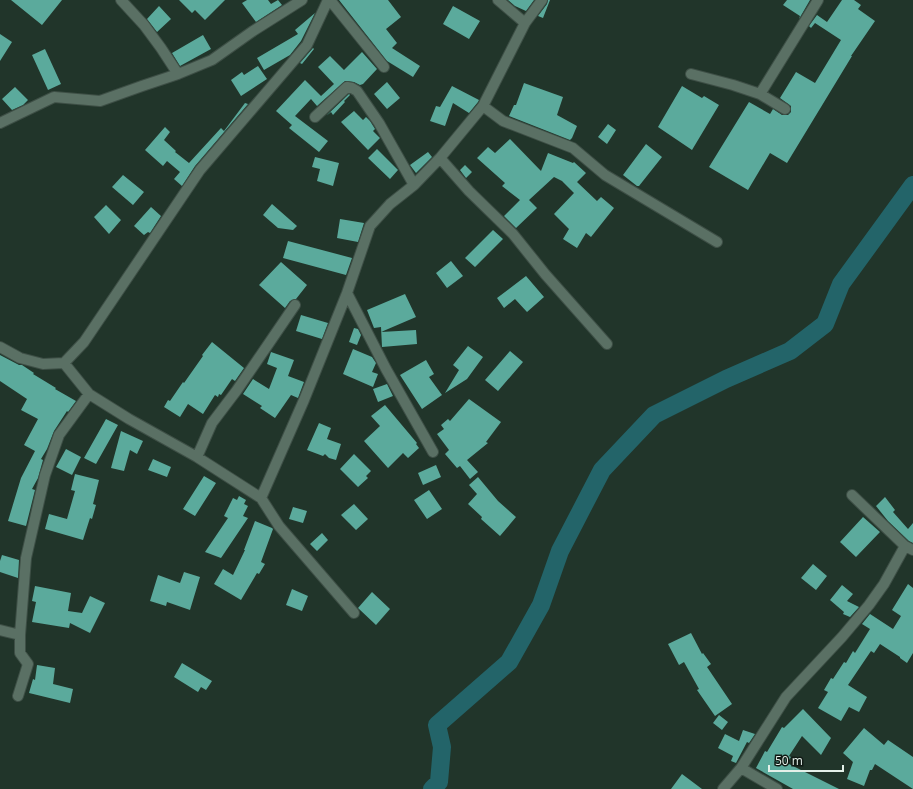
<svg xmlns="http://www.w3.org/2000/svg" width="913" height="789" viewBox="0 0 913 789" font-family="'Open Sans',sans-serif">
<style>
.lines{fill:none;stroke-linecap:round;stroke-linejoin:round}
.river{stroke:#236469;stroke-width:18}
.building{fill:#5baa9c}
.minor-casing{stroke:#3e4f46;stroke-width:12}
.minor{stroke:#5a7064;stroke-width:10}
</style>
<rect width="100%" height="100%" fill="#21352a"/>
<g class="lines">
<path class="river" d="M 432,789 L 439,782 L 442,747 L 437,725 L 509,662 L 541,605 L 560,551 L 602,470 L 654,415 L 726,379 L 790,351 L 825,324 L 841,284 L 913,185"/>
</g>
<path class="building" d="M 11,0 L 62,0 L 42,25 Z
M 179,0 L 225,0 L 205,20 L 195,10 L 192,13 Z
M 247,0 L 268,0 L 271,4 L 278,0 L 282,5 L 256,22 L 242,3 Z
M 339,0 L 388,0 L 401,17 L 386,29 L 397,43 L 392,48 L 420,66 L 413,77 L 387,61 Z
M 508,0 L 534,0 L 526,11 L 515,6 Z
M 548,0 L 550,0 L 543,18 L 538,16 L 547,4 Z
M 787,0 L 810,0 L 799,19 L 800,16 L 783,5 Z
M 842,0 L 854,0 L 861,5 L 858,9 L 875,21 L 851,56 L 852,56 L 787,163 L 770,153 L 748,190 L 709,167 L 749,102 L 770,114 L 773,109 L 782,115 L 788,115 L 791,112 L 791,106 L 780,98 L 796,72 L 815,83 L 841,40 L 815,23 L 811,28 L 809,26 L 817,15 L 827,22 Z
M 159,6 L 171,19 L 157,32 L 147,19 Z
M 453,6 L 480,21 L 469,39 L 443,24 Z
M 315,13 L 301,41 L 290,55 L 264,70 L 257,58 L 298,34 L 295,30 Z
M 0,34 L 12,42 L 0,61 Z
M 203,35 L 211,49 L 180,66 L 172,53 Z
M 313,48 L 314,49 L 302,64 L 300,63 Z
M 45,49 L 61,84 L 48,90 L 32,55 Z
M 362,52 L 377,69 L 363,84 L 360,85 L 354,82 L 345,81 L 317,106 L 311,99 L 295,116 L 328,141 L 319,152 L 289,128 L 292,125 L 276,111 L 305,80 L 321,96 L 334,84 L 318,67 L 330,56 L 344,70 Z
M 258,66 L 267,79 L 241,96 L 231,80 L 242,72 L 244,75 Z
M 387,82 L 400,98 L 387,109 L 374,94 Z
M 524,83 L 563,97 L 557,115 L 577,126 L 572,138 L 570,140 L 509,116 L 514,105 L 516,105 Z
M 452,86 L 479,100 L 478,102 L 469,113 L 453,103 L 445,126 L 430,121 L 436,106 L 440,107 Z
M 682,86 L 702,98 L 704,96 L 719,105 L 692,150 L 658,127 Z
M 15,87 L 28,100 L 23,105 L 12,110 L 2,99 Z
M 349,94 L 350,95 L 344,101 L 345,102 L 333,115 L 331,112 L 326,116 Z
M 245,103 L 248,104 L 195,166 L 182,186 L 174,179 L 180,172 L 167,161 L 163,166 L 145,150 L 165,127 L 170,132 L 164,140 L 176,151 L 175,152 L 189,163 L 221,128 L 224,131 Z
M 354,111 L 363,120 L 366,117 L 370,121 L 375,129 L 373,131 L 380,138 L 368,150 L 341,122 Z
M 608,124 L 616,130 L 607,144 L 598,137 Z
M 510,139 L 541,171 L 548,153 L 573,163 L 574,162 L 586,173 L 577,182 L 597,201 L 601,197 L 614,208 L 591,237 L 586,233 L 577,248 L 563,239 L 569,229 L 554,214 L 574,193 L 562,181 L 554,177 L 529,200 L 537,208 L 516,228 L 504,216 L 520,200 L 502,186 L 505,183 L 477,158 L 488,147 L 495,153 Z
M 646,144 L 662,157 L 639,186 L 637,186 L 623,175 Z
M 377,149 L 398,170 L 390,179 L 368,158 Z
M 428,152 L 432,157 L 416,173 L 410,165 Z
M 315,157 L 339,163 L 333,186 L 317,181 L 320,169 L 312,167 Z
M 465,165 L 472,172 L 466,178 L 460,170 Z
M 123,175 L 144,192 L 133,205 L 112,187 Z
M 272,204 L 297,226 L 293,230 L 278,228 L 263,215 Z
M 106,205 L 121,220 L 109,234 L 94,217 Z
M 151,207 L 161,216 L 150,233 L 148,232 L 144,235 L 134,226 Z
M 340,219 L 364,223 L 358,242 L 337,238 Z
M 493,230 L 503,239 L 475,267 L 465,258 Z
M 288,241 L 352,258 L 346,275 L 283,258 Z
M 451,261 L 463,276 L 447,288 L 436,273 Z
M 281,262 L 307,285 L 296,299 L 290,301 L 285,308 L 259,285 Z
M 526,276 L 544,297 L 527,312 L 515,299 L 504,308 L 497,298 Z
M 405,294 L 416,317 L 381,332 L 416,330 L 417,344 L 382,347 L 381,327 L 374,328 L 367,310 Z
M 301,315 L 328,323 L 322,339 L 296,331 Z
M 354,328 L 358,329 L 361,335 L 357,345 L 349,342 Z
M 212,342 L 244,368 L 235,381 L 232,379 L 221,395 L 219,394 L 218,397 L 215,395 L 203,414 L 188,404 L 180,417 L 164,407 L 168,400 L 170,401 L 183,382 L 184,383 L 203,356 L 202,355 Z
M 468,346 L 483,357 L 467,379 L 445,393 L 459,370 L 453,365 Z
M 353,349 L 372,357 L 376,363 L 372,372 L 378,374 L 373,387 L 343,374 Z
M 510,351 L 523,362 L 498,391 L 485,380 Z
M 271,352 L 294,360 L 288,376 L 304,382 L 298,398 L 291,395 L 275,418 L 260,408 L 262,406 L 243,394 L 253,379 L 269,389 L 277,368 L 267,364 Z
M 0,355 L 19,365 L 22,365 L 34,373 L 33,374 L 56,388 L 55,389 L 76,401 L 68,412 L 67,411 L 54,431 L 47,449 L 41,459 L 43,460 L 38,478 L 32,489 L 35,490 L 26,526 L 8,521 L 21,478 L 35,451 L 24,445 L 38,419 L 21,410 L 27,399 L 0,381 Z
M 426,360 L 434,374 L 429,377 L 442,395 L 422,409 L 400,375 Z
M 387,384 L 393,396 L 378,402 L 373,389 Z
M 469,399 L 501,422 L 486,442 L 488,443 L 467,460 L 478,472 L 470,479 L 460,466 L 457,468 L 445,454 L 449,450 L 437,434 L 444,429 L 441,425 L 448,419 L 450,421 Z
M 385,405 L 417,443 L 416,444 L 419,448 L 408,458 L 403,453 L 388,468 L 364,441 L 380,426 L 371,416 Z
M 106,419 L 118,425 L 96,464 L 84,458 Z
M 319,423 L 331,428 L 327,439 L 341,444 L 336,460 L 329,458 L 325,454 L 323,456 L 307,450 Z
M 121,431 L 143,441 L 137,454 L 130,450 L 124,471 L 111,468 Z
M 66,449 L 81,457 L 72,475 L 56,467 Z
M 354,454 L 371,471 L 366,476 L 368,478 L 358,487 L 340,469 Z
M 153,459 L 171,467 L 167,477 L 148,470 Z
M 436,465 L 441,477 L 423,485 L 418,473 Z
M 75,474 L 99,480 L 93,504 L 96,505 L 92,519 L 90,518 L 83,540 L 45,529 L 49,514 L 67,519 L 75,491 L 71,490 Z
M 204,476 L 216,483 L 195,516 L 183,509 Z
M 478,477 L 498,501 L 516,517 L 500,536 L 481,519 L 482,517 L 468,504 L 477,494 L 469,485 Z
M 429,490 L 442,509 L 427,519 L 414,500 Z
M 239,496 L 246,500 L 244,504 L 248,506 L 243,516 L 248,518 L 221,558 L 205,552 L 228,518 L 224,516 L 233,498 L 237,500 Z
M 885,497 L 895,510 L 893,512 L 908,529 L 913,523 L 913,543 L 909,541 L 888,521 L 876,506 Z
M 354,504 L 368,519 L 356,530 L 341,515 Z
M 293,507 L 307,511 L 303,523 L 289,519 Z
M 863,517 L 880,532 L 856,557 L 840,542 Z
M 255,521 L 272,528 L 273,529 L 261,562 L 265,564 L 259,574 L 257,573 L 241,600 L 214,584 L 223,569 L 233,575 L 245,550 L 244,550 Z
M 322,533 L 328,540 L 317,551 L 310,544 Z
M 2,555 L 19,560 L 18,578 L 0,572 L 0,561 Z
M 813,564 L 827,576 L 816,590 L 801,578 Z
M 184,572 L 200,577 L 190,610 L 167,602 L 166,606 L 150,601 L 158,575 L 180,583 Z
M 908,584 L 913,588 L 913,653 L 907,663 L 900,658 L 900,657 L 880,644 L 874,653 L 871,651 L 848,685 L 867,697 L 859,712 L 849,707 L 841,721 L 818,708 L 828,692 L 824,690 L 831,678 L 833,679 L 844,662 L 846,663 L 853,651 L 855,653 L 870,629 L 862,624 L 870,614 L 893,629 L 901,616 L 892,610 Z
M 842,585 L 853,594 L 847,601 L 859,607 L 850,617 L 843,614 L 844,612 L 830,600 Z
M 35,586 L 71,593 L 68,611 L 82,613 L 90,596 L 105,603 L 90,633 L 70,623 L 69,628 L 32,622 L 36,602 L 32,601 Z
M 292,589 L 308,596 L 302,611 L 286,605 Z
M 372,592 L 390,609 L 376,625 L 358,608 Z
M 691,633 L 702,654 L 703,653 L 711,664 L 707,667 L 732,704 L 715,716 L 697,690 L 699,689 L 684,662 L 679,665 L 668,644 Z
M 182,663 L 212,681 L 206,690 L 201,687 L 198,692 L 174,677 Z
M 37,665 L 55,668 L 53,684 L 73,689 L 70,703 L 29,693 L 33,679 L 35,680 Z
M 803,709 L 831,738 L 821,755 L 802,736 L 789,756 L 791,757 L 787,763 L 839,789 L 793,789 L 756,768 L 765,751 L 767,752 L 782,727 L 784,728 Z
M 719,715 L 728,722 L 722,730 L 713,723 Z
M 864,728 L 884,745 L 888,740 L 913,757 L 913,789 L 875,764 L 872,770 L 870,770 L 864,786 L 847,779 L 853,762 L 843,753 Z
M 743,730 L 755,734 L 749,743 L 747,742 L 736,763 L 731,761 L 733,756 L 718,748 L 725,734 L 739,741 Z
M 682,774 L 702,789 L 671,789 Z"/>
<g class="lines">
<defs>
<path id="minor" d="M 121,0 L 144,25 L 161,48 L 178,74
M 330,0 L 384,67
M 498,0 L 525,23
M 691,74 L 733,85 L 760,94 L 785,109
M 760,94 L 818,0
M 483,106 L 503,121 L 573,148 L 605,175 L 717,242
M 315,117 L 347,87 L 352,88 L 357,91 L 379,123 L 414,185
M 0,123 L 54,97 L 100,101 L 142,86 L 178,74 L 212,60 L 253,31 L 302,0
M 440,158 L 469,191 L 513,234 L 545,274 L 607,344
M 347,293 L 386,369 L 433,452
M 0,347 L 20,358 L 43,364 L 64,363 L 84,342 L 200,170 L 307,45 L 328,0
M 64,363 L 89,394 L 129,419 L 197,457 L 261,498 L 304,400 L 347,293 L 370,226 L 390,204 L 414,185 L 440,158 L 483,106 L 525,23 L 542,0
M 197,457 L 212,423 L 237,390 L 295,305
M 852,495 L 905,546 L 913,550
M 261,498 L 279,526 L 354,613
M 0,630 L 20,635
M 18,696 L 28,664 L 20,653 L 20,635 L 26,558 L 45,475 L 59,435 L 89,394
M 741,768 L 777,789
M 723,789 L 741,768 L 786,697 L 842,637 L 869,605 L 884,584 L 905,546"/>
</defs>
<use href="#minor" class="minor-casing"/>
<use href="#minor" class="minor"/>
</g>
<path d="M769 765v6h74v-6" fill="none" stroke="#e4f0e9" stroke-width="2"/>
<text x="775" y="765" font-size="12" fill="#e4f0e9" stroke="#111a15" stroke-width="3" paint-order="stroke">50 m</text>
</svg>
